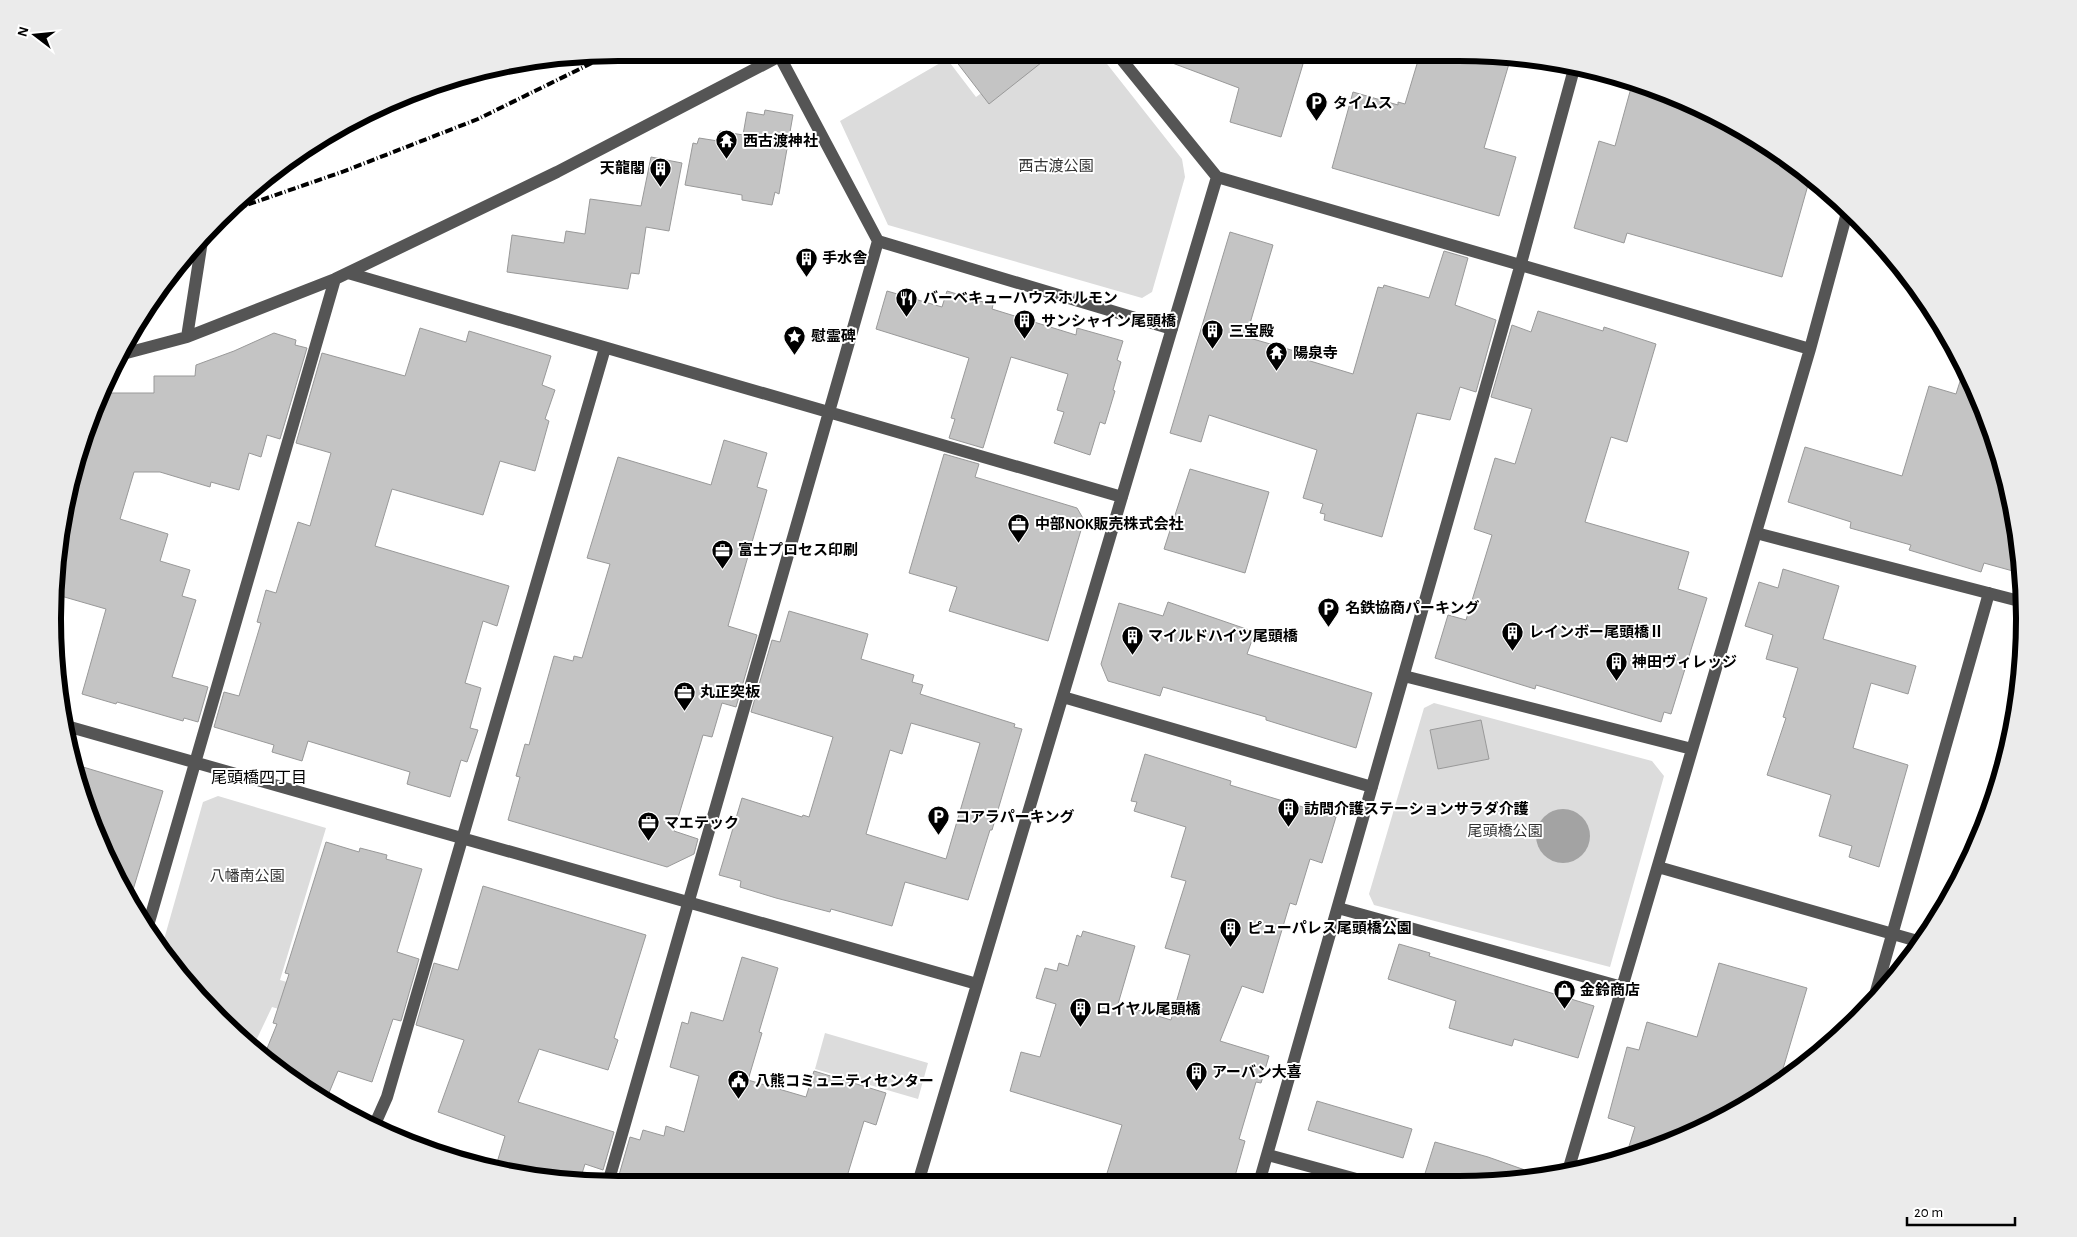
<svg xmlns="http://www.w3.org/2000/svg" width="2077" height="1237" viewBox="0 0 2077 1237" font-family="'Alegreya Sans','Noto Sans JP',sans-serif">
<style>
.green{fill:#dcdcdc}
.water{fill:#a3a3a3}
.building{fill:#c4c4c4;stroke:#999;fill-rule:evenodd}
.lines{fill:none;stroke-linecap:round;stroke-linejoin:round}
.minor{stroke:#555;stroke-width:12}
.rail{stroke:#000;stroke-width:4;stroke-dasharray:8 2.5 1 2.5;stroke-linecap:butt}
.labels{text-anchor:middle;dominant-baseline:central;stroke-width:4;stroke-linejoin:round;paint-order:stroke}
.poi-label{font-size:15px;font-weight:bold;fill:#000;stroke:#fff;text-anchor:start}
.park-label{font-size:15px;fill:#333;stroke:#fff}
.neighbourhood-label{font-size:16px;fill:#000;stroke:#fff}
.rim{fill:none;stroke:#000;stroke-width:6}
</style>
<rect width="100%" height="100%" fill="#fff"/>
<path class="green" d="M 1100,55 L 1182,159 L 1185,177 L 1152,292 L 1142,298 L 888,225 L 840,121 L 947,59 L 976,97 L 1032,56 Z
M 1434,703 L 1652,761 L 1664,776 L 1610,967 L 1374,905 L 1369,894 L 1424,708 Z
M 218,796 L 326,828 L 280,980 L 394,1012 L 386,1040 L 272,1007 L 253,1047 C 218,1019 186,987 161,950 L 203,802 Z
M 825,1033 L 928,1063 L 918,1099 L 815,1069 Z"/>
<path class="water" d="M1536 836a27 27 0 1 1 54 0a27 27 0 1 1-54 0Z"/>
<path class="building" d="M 1420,54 L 1496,54 L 1511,57 L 1484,148 L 1516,157 L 1499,216 L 1332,168 L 1353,92 L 1398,105 L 1398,102 L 1405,104 Z
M 1051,55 L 989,104 L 952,56 L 1009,56 Z
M 1160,55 L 1272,55 L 1303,64 L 1281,137 L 1230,122 L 1239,88 L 1159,58 Z
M 1640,87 L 1663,94 L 1773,148 L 1810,178 L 1782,277 L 1627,233 L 1624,243 L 1574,228 L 1599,141 L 1615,146 L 1631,88 L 1639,90 Z
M 765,110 L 793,115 L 779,194 L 775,192 L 772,205 L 742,200 L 742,195 L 685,185 L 693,143 L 697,144 L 699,138 L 718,141 L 720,131 L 743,135 L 747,112 L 764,115 Z
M 651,157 L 682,163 L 669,231 L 646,227 L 639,274 L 631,273 L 628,289 L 507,272 L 512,235 L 564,243 L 566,231 L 585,234 L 590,199 L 641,206 Z
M 1230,232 L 1273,245 L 1246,337 L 1298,352 L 1297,357 L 1353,374 L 1378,287 L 1383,288 L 1384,285 L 1429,298 L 1444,251 L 1468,258 L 1455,305 L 1496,320 L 1476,392 L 1460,387 L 1450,420 L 1417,413 L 1382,537 L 1324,520 L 1325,514 L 1320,513 L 1323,504 L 1303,498 L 1317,450 L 1209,415 L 1201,442 L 1170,433 Z
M 887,291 L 942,307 L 947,291 L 993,305 L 992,309 L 1076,335 L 1077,328 L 1123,341 L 1117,360 L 1121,362 L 1113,390 L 1115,391 L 1105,424 L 1100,422 L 1090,455 L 1054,443 L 1064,412 L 1057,410 L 1068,374 L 1011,357 L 983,448 L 949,438 L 955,419 L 951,418 L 969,358 L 876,329 Z
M 1538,311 L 1603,331 L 1604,327 L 1656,344 L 1627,442 L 1611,437 L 1585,522 L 1689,552 L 1678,589 L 1707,598 L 1671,714 L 1664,712 L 1661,722 L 1536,685 L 1535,689 L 1435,658 L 1448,615 L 1466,620 L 1492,535 L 1474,529 L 1495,458 L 1515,464 L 1532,409 L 1491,397 L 1512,325 L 1531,332 Z
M 420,328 L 466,342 L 469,331 L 551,356 L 542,385 L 555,390 L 545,419 L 549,421 L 535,471 L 500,461 L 483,515 L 392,489 L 375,546 L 509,586 L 497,626 L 483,621 L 465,683 L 481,688 L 470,728 L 478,730 L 467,762 L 461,760 L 450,797 L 407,784 L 410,772 L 308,741 L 302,761 L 272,752 L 274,745 L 214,727 L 224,692 L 239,696 L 261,623 L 257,622 L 266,590 L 276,593 L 298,522 L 310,526 L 331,453 L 296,443 L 322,353 L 405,376 Z
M 274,333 L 296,340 L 295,345 L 307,348 L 280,439 L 267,435 L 261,457 L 249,453 L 239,490 L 211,482 L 210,487 L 160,472 L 134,472 L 120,519 L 168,534 L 160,561 L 190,570 L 182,596 L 196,600 L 172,677 L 208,687 L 198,722 L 184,718 L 183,721 L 117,702 L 116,704 L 82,694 L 106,609 L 54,594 L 57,544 L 82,437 L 101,393 L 154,393 L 154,376 L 195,376 L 196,365 L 234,351 Z
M 1964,369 L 1982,402 L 2014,508 L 2020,573 L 1984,563 L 1981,572 L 1909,550 L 1911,545 L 1850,528 L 1851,522 L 1788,502 L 1805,447 L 1902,476 L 1929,386 L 1956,394 Z
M 724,440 L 767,453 L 757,487 L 767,490 L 728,626 L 757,635 L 736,707 L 722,703 L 712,737 L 703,735 L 674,831 L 698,839 L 694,854 L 667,867 L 508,820 L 520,777 L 516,776 L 525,744 L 529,745 L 554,656 L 573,661 L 574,656 L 582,658 L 610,564 L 587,558 L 618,457 L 711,485 Z
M 944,454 L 979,464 L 975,477 L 1077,508 L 1084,520 L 1048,641 L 949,611 L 957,587 L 909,573 Z
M 1190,469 L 1269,492 L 1245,573 L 1164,549 Z
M 1783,569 L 1839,586 L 1823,639 L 1916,666 L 1908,694 L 1871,683 L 1853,748 L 1908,765 L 1879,867 L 1849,857 L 1852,846 L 1819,836 L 1831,795 L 1767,775 L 1786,718 L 1783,717 L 1798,668 L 1766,659 L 1773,635 L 1745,626 L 1759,582 L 1778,588 Z
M 1168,602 L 1255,632 L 1247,654 L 1372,693 L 1356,748 L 1266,720 L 1266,717 L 1163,687 L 1160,696 L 1108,681 L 1101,664 L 1119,603 L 1163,616 Z
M 789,611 L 868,634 L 861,659 L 914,675 L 912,682 L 923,685 L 920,694 L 1015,724 L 1014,727 L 1022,729 L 992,830 L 990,830 L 968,900 L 905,882 L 892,926 L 831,909 L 830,912 L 776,898 L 740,887 L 741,881 L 719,875 L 742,798 L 802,817 L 803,815 L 809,817 L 833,737 L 751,712 L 772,640 L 780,642 ZM 911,723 L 980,743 L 946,859 L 866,834 L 890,750 L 902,754 Z
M 1481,720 L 1489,759 L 1438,769 L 1430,730 Z
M 1145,754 L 1231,781 L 1230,785 L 1336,817 L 1322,863 L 1310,859 L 1296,905 L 1290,903 L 1263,993 L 1242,986 L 1220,1041 L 1269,1056 L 1261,1083 L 1256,1082 L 1239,1139 L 1245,1141 L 1233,1183 L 1104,1183 L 1122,1125 L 1010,1091 L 1021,1052 L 1040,1057 L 1056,1004 L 1036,998 L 1045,968 L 1057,971 L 1059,963 L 1068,966 L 1077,935 L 1081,937 L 1083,931 L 1135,946 L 1118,1004 L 1171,1020 L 1190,955 L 1165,948 L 1186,881 L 1171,877 L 1186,827 L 1134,811 L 1137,802 L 1131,801 Z
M 73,764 L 163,791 L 129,903 L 83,801 Z
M 326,842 L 359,852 L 360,848 L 387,855 L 386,859 L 422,869 L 397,952 L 419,959 L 401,1021 L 393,1019 L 372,1082 L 338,1071 L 326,1100 L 304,1089 L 264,1056 L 277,1024 L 273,1023 L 289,974 L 285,973 Z
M 483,886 L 646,935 L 614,1038 L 618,1040 L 608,1070 L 539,1049 L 518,1102 L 614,1132 L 603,1170 L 585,1164 L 579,1183 L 496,1166 L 505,1136 L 438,1112 L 464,1040 L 416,1025 L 434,963 L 458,970 Z
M 1399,944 L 1430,953 L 1429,956 L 1594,1006 L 1578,1058 L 1514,1039 L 1512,1046 L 1449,1028 L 1456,1001 L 1388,979 Z
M 742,957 L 778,968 L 759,1032 L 762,1033 L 748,1080 L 806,1097 L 814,1071 L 886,1093 L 876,1125 L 864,1121 L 845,1183 L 647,1183 L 619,1175 L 630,1137 L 640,1140 L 643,1130 L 664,1136 L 666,1126 L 684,1132 L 699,1076 L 670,1067 L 682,1022 L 688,1024 L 691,1012 L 723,1021 Z
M 1719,963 L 1807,988 L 1779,1082 L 1741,1109 L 1626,1156 L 1635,1127 L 1608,1118 L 1627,1047 L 1639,1050 L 1647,1022 L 1697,1037 Z
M 1317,1101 L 1412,1129 L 1403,1158 L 1308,1130 Z
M 1435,1142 L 1488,1157 L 1542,1176 L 1496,1183 L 1422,1183 Z"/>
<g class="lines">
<path class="minor" d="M 1118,55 L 1217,177 L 1810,349
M 878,241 L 1172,329
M 348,273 L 1122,497
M 187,337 L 202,241
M 119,355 L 187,337 L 335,279 L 557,172 L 780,56
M 1756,533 L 2023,602
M 1404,676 L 1692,749
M 1063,697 L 1372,787
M 63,725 L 977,984
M 1658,867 L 1921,942
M 1338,908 L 1622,987
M 147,929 L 335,279
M 1875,995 L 1989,593
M 375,1124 L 387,1097 L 605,348
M 1268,1155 L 1371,1183
M 1568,1171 L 1810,349 L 1848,209
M 608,1183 L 878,241 L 780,57
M 918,1183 L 1217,177
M 1259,1183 L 1520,267 L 1574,69"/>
<path class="rail" d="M 235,209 L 342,172 L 478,119 L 604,57"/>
</g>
<defs>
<symbol id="parking-pin" viewBox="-11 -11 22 30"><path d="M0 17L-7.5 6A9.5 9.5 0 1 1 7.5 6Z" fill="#000" stroke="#fff"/><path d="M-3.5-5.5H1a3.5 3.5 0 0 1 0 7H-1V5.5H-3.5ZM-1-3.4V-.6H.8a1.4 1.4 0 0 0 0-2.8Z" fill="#fff"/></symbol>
<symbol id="temple-pin" viewBox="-11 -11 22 30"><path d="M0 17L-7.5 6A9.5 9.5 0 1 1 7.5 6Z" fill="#000" stroke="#fff"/><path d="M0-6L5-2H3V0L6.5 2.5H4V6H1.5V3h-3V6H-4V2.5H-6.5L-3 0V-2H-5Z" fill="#fff"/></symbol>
<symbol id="building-pin" viewBox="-11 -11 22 30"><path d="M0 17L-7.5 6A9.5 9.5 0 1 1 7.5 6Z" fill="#000" stroke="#fff"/><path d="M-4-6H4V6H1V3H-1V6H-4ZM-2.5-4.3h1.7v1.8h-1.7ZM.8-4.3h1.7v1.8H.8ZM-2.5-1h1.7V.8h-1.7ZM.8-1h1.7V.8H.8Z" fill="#fff"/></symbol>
<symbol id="restaurant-pin" viewBox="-11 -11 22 30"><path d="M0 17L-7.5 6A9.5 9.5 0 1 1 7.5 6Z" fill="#000" stroke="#fff"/><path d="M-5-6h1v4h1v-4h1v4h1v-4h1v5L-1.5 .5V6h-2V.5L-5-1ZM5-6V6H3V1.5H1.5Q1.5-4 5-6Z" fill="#fff"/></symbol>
<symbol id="sight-pin" viewBox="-11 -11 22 30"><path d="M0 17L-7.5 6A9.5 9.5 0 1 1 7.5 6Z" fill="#000" stroke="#fff"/><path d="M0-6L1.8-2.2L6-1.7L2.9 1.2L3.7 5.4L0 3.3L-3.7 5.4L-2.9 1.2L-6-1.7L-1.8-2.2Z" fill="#fff"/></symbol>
<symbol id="office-pin" viewBox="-11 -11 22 30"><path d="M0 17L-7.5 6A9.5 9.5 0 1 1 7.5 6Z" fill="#000" stroke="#fff"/><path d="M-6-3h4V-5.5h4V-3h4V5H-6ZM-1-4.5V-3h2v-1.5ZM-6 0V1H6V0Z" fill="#fff"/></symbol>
<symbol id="shop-pin" viewBox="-11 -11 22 30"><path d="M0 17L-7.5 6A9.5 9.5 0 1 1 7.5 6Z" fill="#000" stroke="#fff"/><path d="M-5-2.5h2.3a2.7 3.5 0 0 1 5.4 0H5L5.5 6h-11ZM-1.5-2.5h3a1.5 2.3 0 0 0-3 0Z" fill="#fff"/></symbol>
<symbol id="civic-pin" viewBox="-11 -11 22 30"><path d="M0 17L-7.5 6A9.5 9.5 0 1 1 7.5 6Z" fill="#000" stroke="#fff"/><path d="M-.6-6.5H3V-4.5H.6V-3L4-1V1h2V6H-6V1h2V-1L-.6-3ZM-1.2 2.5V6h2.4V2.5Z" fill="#fff"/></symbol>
</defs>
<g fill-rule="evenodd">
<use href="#parking-pin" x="1304" y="90" width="25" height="34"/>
<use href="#temple-pin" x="714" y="128" width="25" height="34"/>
<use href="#building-pin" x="648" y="156" width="25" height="34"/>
<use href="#building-pin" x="794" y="246" width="25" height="34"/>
<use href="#restaurant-pin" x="894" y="286" width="25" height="34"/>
<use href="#building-pin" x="1012" y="308" width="25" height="34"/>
<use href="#building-pin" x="1200" y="318" width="25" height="34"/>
<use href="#sight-pin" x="782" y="324" width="25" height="34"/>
<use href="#temple-pin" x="1264" y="340" width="25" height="34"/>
<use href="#office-pin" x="1006" y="512" width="25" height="34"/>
<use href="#office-pin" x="710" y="538" width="25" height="34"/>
<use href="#parking-pin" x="1316" y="596" width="25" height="34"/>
<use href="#building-pin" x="1500" y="620" width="25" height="34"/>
<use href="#building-pin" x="1120" y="624" width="25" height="34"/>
<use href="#building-pin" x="1604" y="650" width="25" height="34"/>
<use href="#office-pin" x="672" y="680" width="25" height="34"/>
<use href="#building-pin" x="1276" y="796" width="25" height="34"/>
<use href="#parking-pin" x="926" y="804" width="25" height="34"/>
<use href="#office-pin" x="636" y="810" width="25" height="34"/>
<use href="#building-pin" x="1218" y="916" width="25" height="34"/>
<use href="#shop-pin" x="1552" y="978" width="25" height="34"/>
<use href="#building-pin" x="1068" y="996" width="25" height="34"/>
<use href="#building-pin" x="1184" y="1060" width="25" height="34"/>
<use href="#civic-pin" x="726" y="1068" width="25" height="34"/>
</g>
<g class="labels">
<g class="poi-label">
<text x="1333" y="103">タイムス</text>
<text x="743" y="141">西古渡神社</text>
<text x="645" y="168" text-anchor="end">天龍閣</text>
<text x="822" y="258">手水舎</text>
<text x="923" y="298">バーベキューハウスホルモン</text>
<text x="1041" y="321">サンシャイン尾頭橋</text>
<text x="1229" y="331">三宝殿</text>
<text x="811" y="336">慰霊碑</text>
<text x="1293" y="353">陽泉寺</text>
<text x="1035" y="524">中部NOK販売株式会社</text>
<text x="738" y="550">富士プロセス印刷</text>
<text x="1345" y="608">名鉄協商パーキング</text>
<text x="1529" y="632">レインボー尾頭橋Ⅱ</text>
<text x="1148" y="636">マイルドハイツ尾頭橋</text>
<text x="1632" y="662">神田ヴィレッジ</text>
<text x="700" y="692">丸正突板</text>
<text x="1304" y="809">訪問介護ステーションサラダ介護</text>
<text x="955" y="817">コアラパーキング</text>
<text x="664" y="823">マエテック</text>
<text x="1247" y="928">ピューパレス尾頭橋公園</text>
<text x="1580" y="990">金鈴商店</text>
<text x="1096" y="1009">ロイヤル尾頭橋</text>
<text x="1212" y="1072">アーバン大喜</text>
<text x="755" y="1081">八熊コミュニティセンター</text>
</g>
<g class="park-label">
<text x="1056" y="166">西古渡公園</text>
<text x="1505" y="831">尾頭橋公園</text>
<text x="247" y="876">八幡南公園</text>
</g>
<g class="neighbourhood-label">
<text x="259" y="778">尾頭橋四丁目</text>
</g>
</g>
<path d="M0 0H2077V1237H0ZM618 61H1459A557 557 0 0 1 2016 618V619A557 557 0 0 1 1459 1176H618A557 557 0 0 1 61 619V618A557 557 0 0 1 618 61Z" fill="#ebebeb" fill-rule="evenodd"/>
<path class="rim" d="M618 61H1459A557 557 0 0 1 2016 618V619A557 557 0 0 1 1459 1176H618A557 557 0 0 1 61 619V618A557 557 0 0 1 618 61Z"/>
<g transform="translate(35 35) rotate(286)" stroke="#ffffff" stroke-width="4" paint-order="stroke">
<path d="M0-4L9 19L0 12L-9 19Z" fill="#000000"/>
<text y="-8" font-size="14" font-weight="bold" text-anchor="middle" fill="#000000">N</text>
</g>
<path d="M1907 1217v8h108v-8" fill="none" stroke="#000000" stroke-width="2.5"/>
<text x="1914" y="1217" font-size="15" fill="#000000" stroke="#ffffff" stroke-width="4" paint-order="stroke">20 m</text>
</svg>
